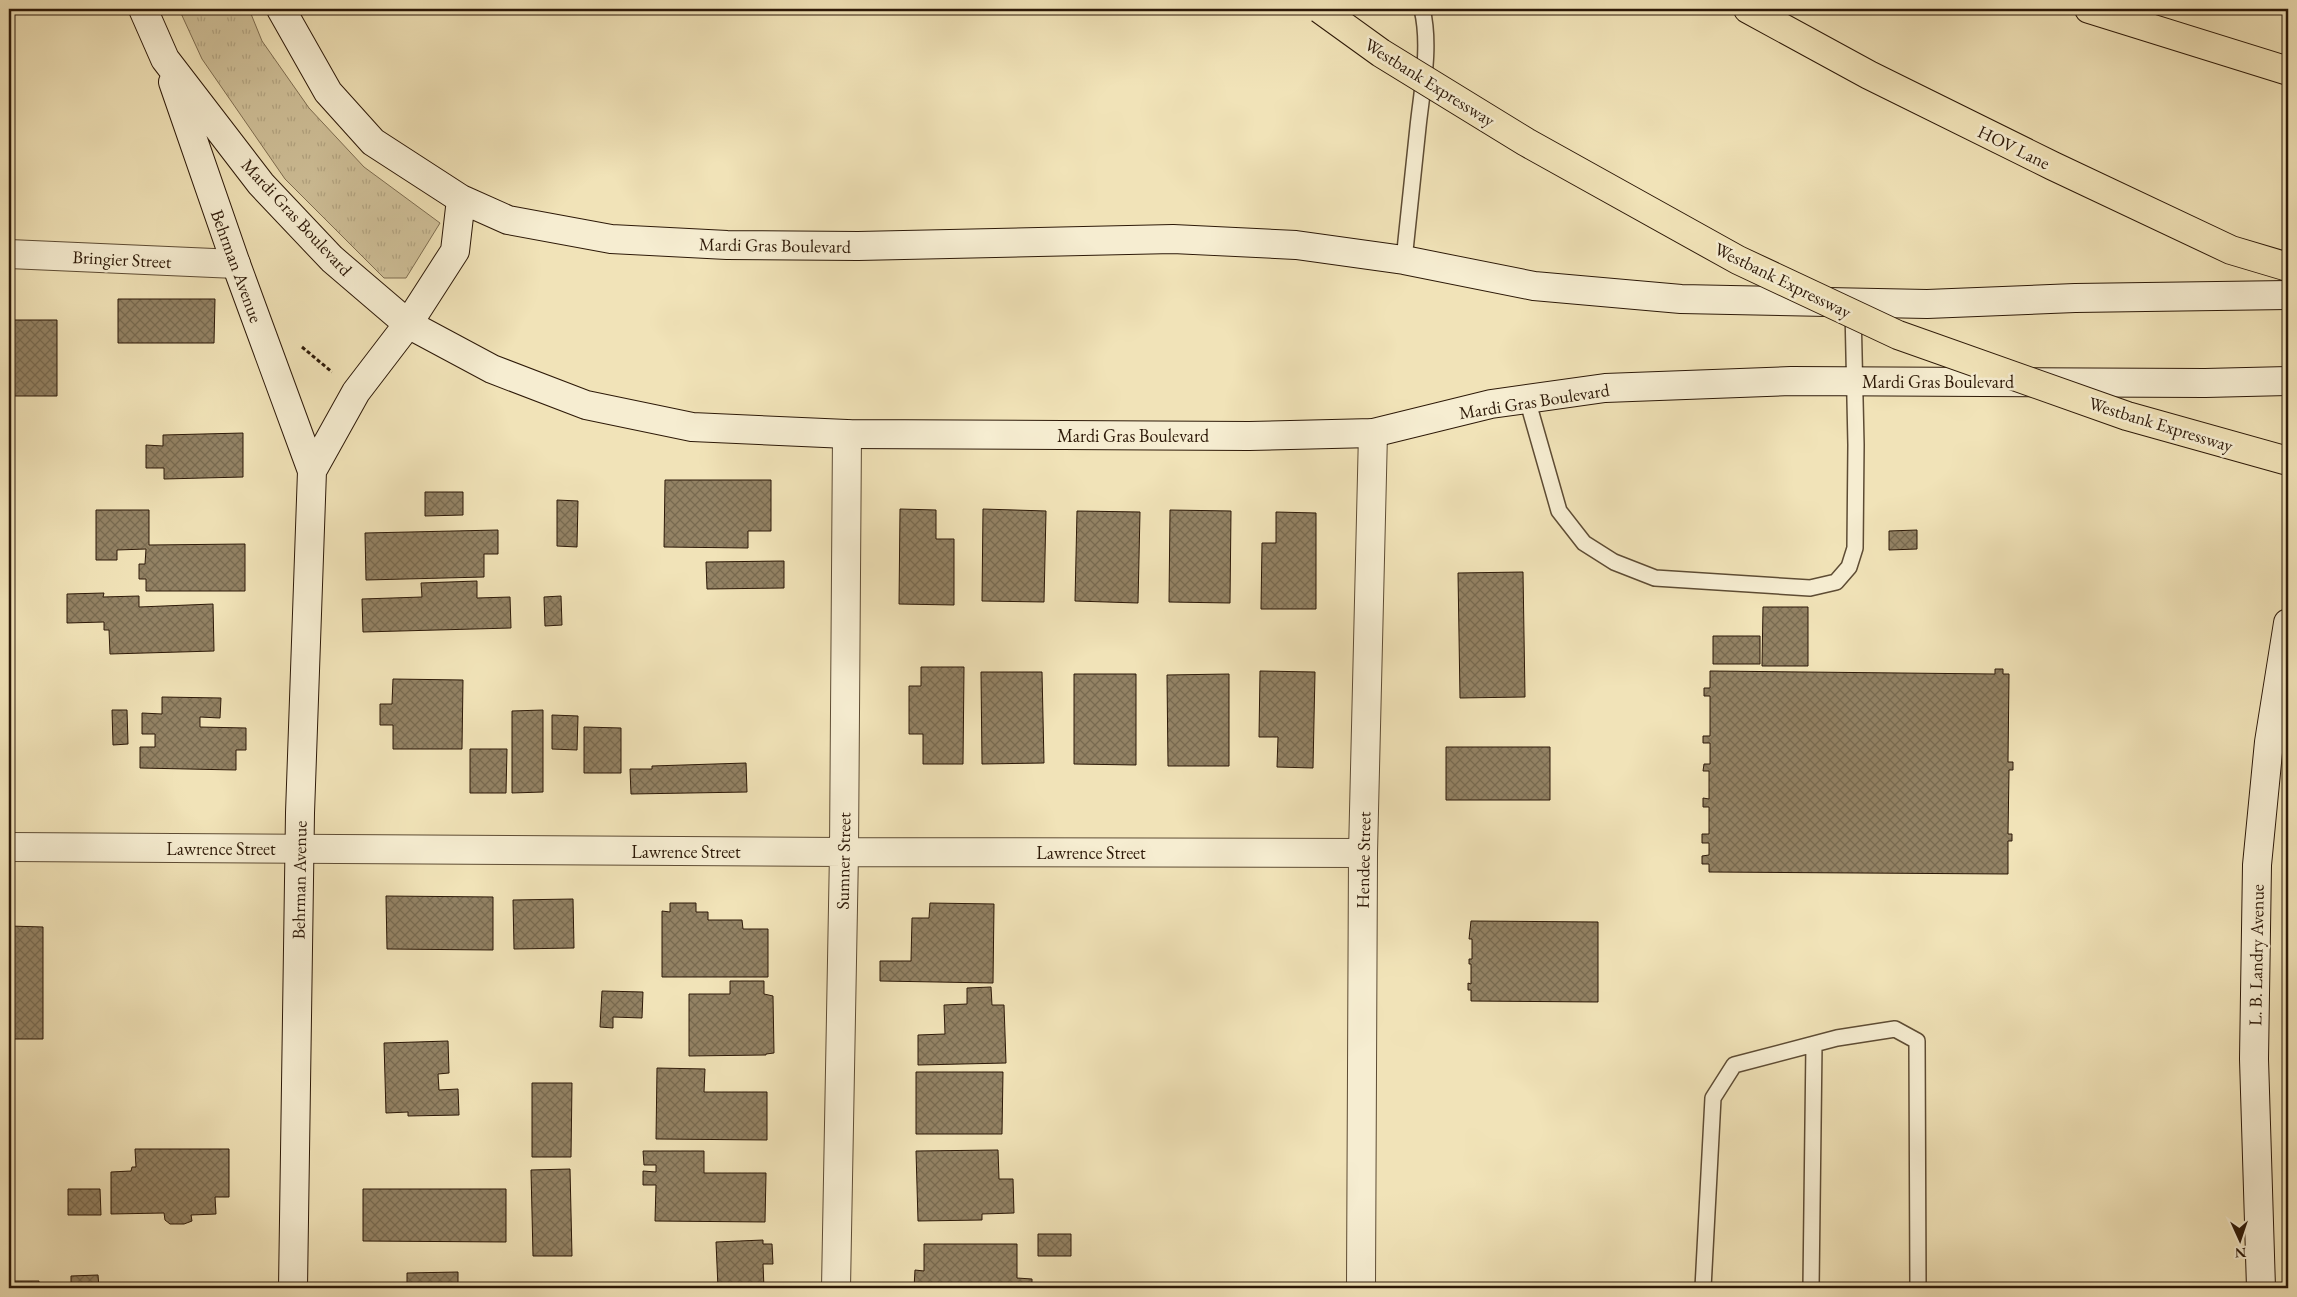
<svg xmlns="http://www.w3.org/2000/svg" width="2297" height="1297" viewBox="0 0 2297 1297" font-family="'EB Garamond',serif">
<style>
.grass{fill:url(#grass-tufts);stroke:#7e6d51}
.building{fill:url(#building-cross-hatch);stroke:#2d1908}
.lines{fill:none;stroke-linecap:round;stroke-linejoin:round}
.lane-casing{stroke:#5e4c34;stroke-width:18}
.street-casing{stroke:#5e4c34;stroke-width:30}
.secondary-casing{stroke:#2d1908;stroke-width:30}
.highway-casing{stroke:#2d1908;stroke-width:30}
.path{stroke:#2d1908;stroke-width:3;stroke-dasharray:4 2.5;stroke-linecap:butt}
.lane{stroke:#f6edd1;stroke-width:15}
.street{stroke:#f6edd1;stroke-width:28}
.secondary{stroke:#f6edd1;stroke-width:28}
.highway{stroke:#f1e3b8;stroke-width:28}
.highway-bridge-casing{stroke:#2d1908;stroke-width:30;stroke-linecap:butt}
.highway-bridge{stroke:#f1e3b8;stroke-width:28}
.labels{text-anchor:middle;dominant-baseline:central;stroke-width:5;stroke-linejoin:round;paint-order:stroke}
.street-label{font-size:18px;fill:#2d1908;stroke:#f6edd1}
</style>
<defs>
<pattern id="grass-tufts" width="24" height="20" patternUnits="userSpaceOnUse" patternTransform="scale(1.25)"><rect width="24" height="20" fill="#d0c19a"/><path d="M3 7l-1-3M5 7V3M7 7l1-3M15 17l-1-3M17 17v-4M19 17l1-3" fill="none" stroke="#b3a583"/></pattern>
<pattern id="building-cross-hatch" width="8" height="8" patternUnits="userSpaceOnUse" patternTransform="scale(1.25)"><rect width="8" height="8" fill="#938264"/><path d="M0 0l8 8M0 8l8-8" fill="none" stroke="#786a50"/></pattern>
</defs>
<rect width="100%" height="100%" fill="#f1e3b8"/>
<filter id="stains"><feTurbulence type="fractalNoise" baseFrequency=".004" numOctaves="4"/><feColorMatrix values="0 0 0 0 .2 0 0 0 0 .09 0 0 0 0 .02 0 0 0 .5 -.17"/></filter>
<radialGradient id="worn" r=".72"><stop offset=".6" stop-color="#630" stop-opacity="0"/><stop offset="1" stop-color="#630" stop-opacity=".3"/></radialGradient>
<path class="grass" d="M 179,9 L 249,9 L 262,41 L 309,108 L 364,167 L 440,223 L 406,278 L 384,278 L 285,179 L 202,59 Z"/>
<path class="building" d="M 118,299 L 215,299 L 214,343 L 118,343 Z
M 9,320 L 57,320 L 57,396 L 9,396 Z
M 243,433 L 243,477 L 164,479 L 164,468 L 146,468 L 146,445 L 163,446 L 163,435 Z
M 665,480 L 771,480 L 771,531 L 748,531 L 748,548 L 664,547 Z
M 425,492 L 463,492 L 463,515 L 425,516 Z
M 557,500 L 578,501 L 577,547 L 557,546 Z
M 900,509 L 936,510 L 936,539 L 954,539 L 954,605 L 899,604 Z
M 983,509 L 1046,511 L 1044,602 L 982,601 Z
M 96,510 L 149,510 L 149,545 L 245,544 L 245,591 L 146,591 L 146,579 L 139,579 L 139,564 L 145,564 L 146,549 L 117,550 L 117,560 L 96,560 Z
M 1170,510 L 1231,511 L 1230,603 L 1169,602 Z
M 1077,511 L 1140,512 L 1138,603 L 1075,601 Z
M 1276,512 L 1316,513 L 1316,609 L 1261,609 L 1262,543 L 1276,543 Z
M 498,530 L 498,554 L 484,554 L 484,577 L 366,580 L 365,533 Z
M 1917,530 L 1917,549 L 1889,550 L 1889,531 Z
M 784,561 L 784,588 L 707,589 L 706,562 Z
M 1523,572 L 1525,697 L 1460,698 L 1458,573 Z
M 477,581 L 477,598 L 510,597 L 511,628 L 363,632 L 362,599 L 422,597 L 421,583 Z
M 104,593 L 103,597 L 139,596 L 139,607 L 213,604 L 214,651 L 110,654 L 109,630 L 104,630 L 104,622 L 67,623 L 67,594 Z
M 561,596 L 562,625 L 545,626 L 544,597 Z
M 1763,607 L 1808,607 L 1808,666 L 1762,666 Z
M 1713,636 L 1760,636 L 1760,664 L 1713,664 Z
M 921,667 L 964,667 L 963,764 L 923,764 L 923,734 L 909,734 L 909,686 L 921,686 Z
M 1995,669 L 2003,669 L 2003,674 L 2009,674 L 2008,762 L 2013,762 L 2013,770 L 2009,770 L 2008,834 L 2012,834 L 2012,841 L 2008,841 L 2008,874 L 1709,872 L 1709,864 L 1702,864 L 1702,856 L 1709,855 L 1709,843 L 1702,843 L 1702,834 L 1709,834 L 1709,807 L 1703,807 L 1703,798 L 1709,799 L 1709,771 L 1703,771 L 1704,764 L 1710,764 L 1710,743 L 1703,743 L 1703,736 L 1710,736 L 1710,696 L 1704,696 L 1704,688 L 1710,688 L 1710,671 L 1995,674 Z
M 1260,671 L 1315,672 L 1313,768 L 1277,767 L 1278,737 L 1259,737 Z
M 981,672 L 1042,672 L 1044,763 L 982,764 Z
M 1074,674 L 1136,674 L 1136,765 L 1074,764 Z
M 1229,674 L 1229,766 L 1168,766 L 1167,675 Z
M 393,679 L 463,680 L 462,749 L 393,749 L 393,725 L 380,725 L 380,704 L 392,704 Z
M 162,697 L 221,698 L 220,718 L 200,717 L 200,727 L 246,728 L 246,750 L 236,750 L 236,770 L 140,768 L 140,747 L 155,747 L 155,734 L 142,734 L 142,713 L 162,714 Z
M 112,710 L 127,710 L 128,744 L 113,745 Z
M 543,710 L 543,792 L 512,793 L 512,711 Z
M 552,715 L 578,716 L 577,750 L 552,749 Z
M 584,727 L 621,728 L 621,773 L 584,773 Z
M 1446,747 L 1550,747 L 1550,800 L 1446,800 Z
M 470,749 L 507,749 L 506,793 L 470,793 Z
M 746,763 L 747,792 L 631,794 L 630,769 L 652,769 L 652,766 Z
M 386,896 L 493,897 L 493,950 L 387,949 Z
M 573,899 L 574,948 L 514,949 L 513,900 Z
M 670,903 L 696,903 L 696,912 L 708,912 L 708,920 L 742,920 L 743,929 L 768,929 L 768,977 L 662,977 L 662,911 L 670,912 Z
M 930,903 L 994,904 L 993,983 L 880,981 L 880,961 L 911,961 L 912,918 L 929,918 Z
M 1471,921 L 1598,922 L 1598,1002 L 1471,1001 L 1471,990 L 1468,990 L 1468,983 L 1471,984 L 1471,964 L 1469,964 L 1469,959 L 1472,959 L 1472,939 L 1469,939 Z
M 9,926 L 43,927 L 43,1039 L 9,1039 Z
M 730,981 L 764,981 L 764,994 L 773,996 L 774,1053 L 766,1054 L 766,1055 L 689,1056 L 689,994 L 730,994 Z
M 991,987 L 992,1005 L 1004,1005 L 1006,1063 L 918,1065 L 918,1035 L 945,1034 L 944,1005 L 967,1004 L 967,988 Z
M 602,991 L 643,992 L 642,1018 L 613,1017 L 613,1028 L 600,1027 Z
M 448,1041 L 449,1073 L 438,1074 L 439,1090 L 458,1089 L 459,1115 L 408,1116 L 408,1112 L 386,1113 L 384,1043 Z
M 657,1068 L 705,1069 L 704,1092 L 767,1092 L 767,1140 L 656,1139 Z
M 916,1072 L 1003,1072 L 1002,1134 L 916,1134 Z
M 532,1083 L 572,1083 L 571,1157 L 532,1157 Z
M 135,1149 L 229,1149 L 229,1197 L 215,1197 L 216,1214 L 191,1215 L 192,1221 L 184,1224 L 170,1224 L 165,1220 L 164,1213 L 111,1214 L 111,1172 L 131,1171 L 132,1167 L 136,1167 Z
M 998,1150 L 999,1179 L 1013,1179 L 1014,1213 L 982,1214 L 982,1220 L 918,1221 L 916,1151 Z
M 643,1151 L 704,1151 L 704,1173 L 766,1173 L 765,1222 L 655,1221 L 656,1185 L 643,1185 L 643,1171 L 656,1172 L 656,1165 L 644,1165 Z
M 570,1169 L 572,1256 L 533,1256 L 531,1170 Z
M 68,1189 L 100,1189 L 101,1215 L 68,1215 Z
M 363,1189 L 506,1189 L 506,1242 L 363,1241 Z
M 1038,1234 L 1071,1234 L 1071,1256 L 1038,1256 Z
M 763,1240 L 763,1244 L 772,1244 L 773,1264 L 763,1264 L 764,1288 L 718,1288 L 716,1242 Z
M 924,1244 L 1017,1244 L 1017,1278 L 1032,1279 L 1032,1288 L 914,1288 L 915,1270 L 924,1271 Z
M 458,1272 L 458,1288 L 407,1288 L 407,1273 Z
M 98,1275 L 99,1288 L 71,1288 L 71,1276 Z
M 9,1281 L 39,1281 L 39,1288 L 9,1288 Z
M 119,1287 L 222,1288 L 119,1288 Z"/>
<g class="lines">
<defs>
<path id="lane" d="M 1404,260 C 1409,216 1413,171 1418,127 C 1422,89 1431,46 1422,9
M 1527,399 L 1559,511 L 1584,543 L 1614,562 L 1655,578 L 1810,588 L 1836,582 L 1849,567 L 1855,548 L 1856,445 L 1853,309
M 1703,1288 L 1713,1098 L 1734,1065 L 1837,1038 L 1895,1029 L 1917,1041 L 1918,1288
M 1811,1288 L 1814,1044"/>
<path id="street" d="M 9,254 L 236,264
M 9,847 L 844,852 L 1363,853
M 836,1288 L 844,852 L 847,434
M 1361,1288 L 1363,853 L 1373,433"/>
<path id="secondary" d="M 143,9 L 165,59 L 261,184 L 332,259 L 408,324 L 492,369 L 586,405 L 692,427 L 847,434 L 1249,436 L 1373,433 L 1491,404 L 1605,388 L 1791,381 L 2205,383 L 2288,381
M 281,9 L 328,92 L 373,142 L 461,199 L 508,220 L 611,239 L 727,245 L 858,246 L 1173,239 L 1296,245 L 1404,260 L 1534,286 L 1681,299 L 1927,304 L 2075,298 L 2288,295
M 173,82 L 236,264 L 312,471 L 300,813 L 293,1288
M 312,471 L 356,392 L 408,324 L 455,251 L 461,199
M 2261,1288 L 2254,1059 L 2257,865 L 2269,742 L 2288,623"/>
<path id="highway" d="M 1748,9 L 1869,75 L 2053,166 L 2231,250 L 2288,267
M 2089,9 L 2288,71"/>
</defs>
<use href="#lane" class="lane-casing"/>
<use href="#street" class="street-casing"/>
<use href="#secondary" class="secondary-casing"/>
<use href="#highway" class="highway-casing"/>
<path class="path" d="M 302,347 L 332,372"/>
<use href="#lane" class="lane"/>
<use href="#street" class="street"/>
<use href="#secondary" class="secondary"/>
<use href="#highway" class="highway"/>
<defs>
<path id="highway-bridge" d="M 1320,9 L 1381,53 L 1526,142 L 1738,260 L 1898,335 L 2127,416 L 2288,461"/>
</defs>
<use href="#highway-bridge" class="highway-bridge-casing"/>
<use href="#highway-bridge" class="highway-bridge"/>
</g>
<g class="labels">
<g class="street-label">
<text transform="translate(1430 82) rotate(32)">Westbank Expressway</text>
<text transform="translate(2014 147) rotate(26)">HOV Lane</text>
<text transform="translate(297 217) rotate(47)">Mardi Gras Boulevard</text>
<text transform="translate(775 245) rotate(1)">Mardi Gras Boulevard</text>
<text transform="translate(122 259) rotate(3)">Bringier Street</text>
<text transform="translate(237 266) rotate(70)">Behrman Avenue</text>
<text transform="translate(1783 280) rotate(26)">Westbank Expressway</text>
<text x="1938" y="381">Mardi Gras Boulevard</text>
<text transform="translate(1534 401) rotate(-9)">Mardi Gras Boulevard</text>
<text transform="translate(2161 424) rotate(17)">Westbank Expressway</text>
<text x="1133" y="435">Mardi Gras Boulevard</text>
<text x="221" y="848">Lawrence Street</text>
<text x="686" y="851">Lawrence Street</text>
<text x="1091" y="852">Lawrence Street</text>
<text transform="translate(1363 860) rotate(-89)">Hendee Street</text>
<text transform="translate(843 861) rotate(-89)">Sumner Street</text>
<text transform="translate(299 880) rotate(-89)">Behrman Avenue</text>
<text transform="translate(2256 955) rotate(-89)">L. B. Landry Avenue</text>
</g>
</g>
<rect width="2297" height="1297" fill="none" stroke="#f1e3b8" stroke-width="30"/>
<rect x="10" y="10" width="2277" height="1277" fill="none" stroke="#2d1908" stroke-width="2.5"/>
<rect x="15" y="15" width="2267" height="1267" fill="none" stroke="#2d1908"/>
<g transform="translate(2240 1240) rotate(177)" stroke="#f6edd1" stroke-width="4" paint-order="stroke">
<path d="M0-4L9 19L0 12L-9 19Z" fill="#2d1908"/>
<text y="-8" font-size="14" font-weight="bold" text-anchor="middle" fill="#2d1908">N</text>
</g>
<rect width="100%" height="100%" filter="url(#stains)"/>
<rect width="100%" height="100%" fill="url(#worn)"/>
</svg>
